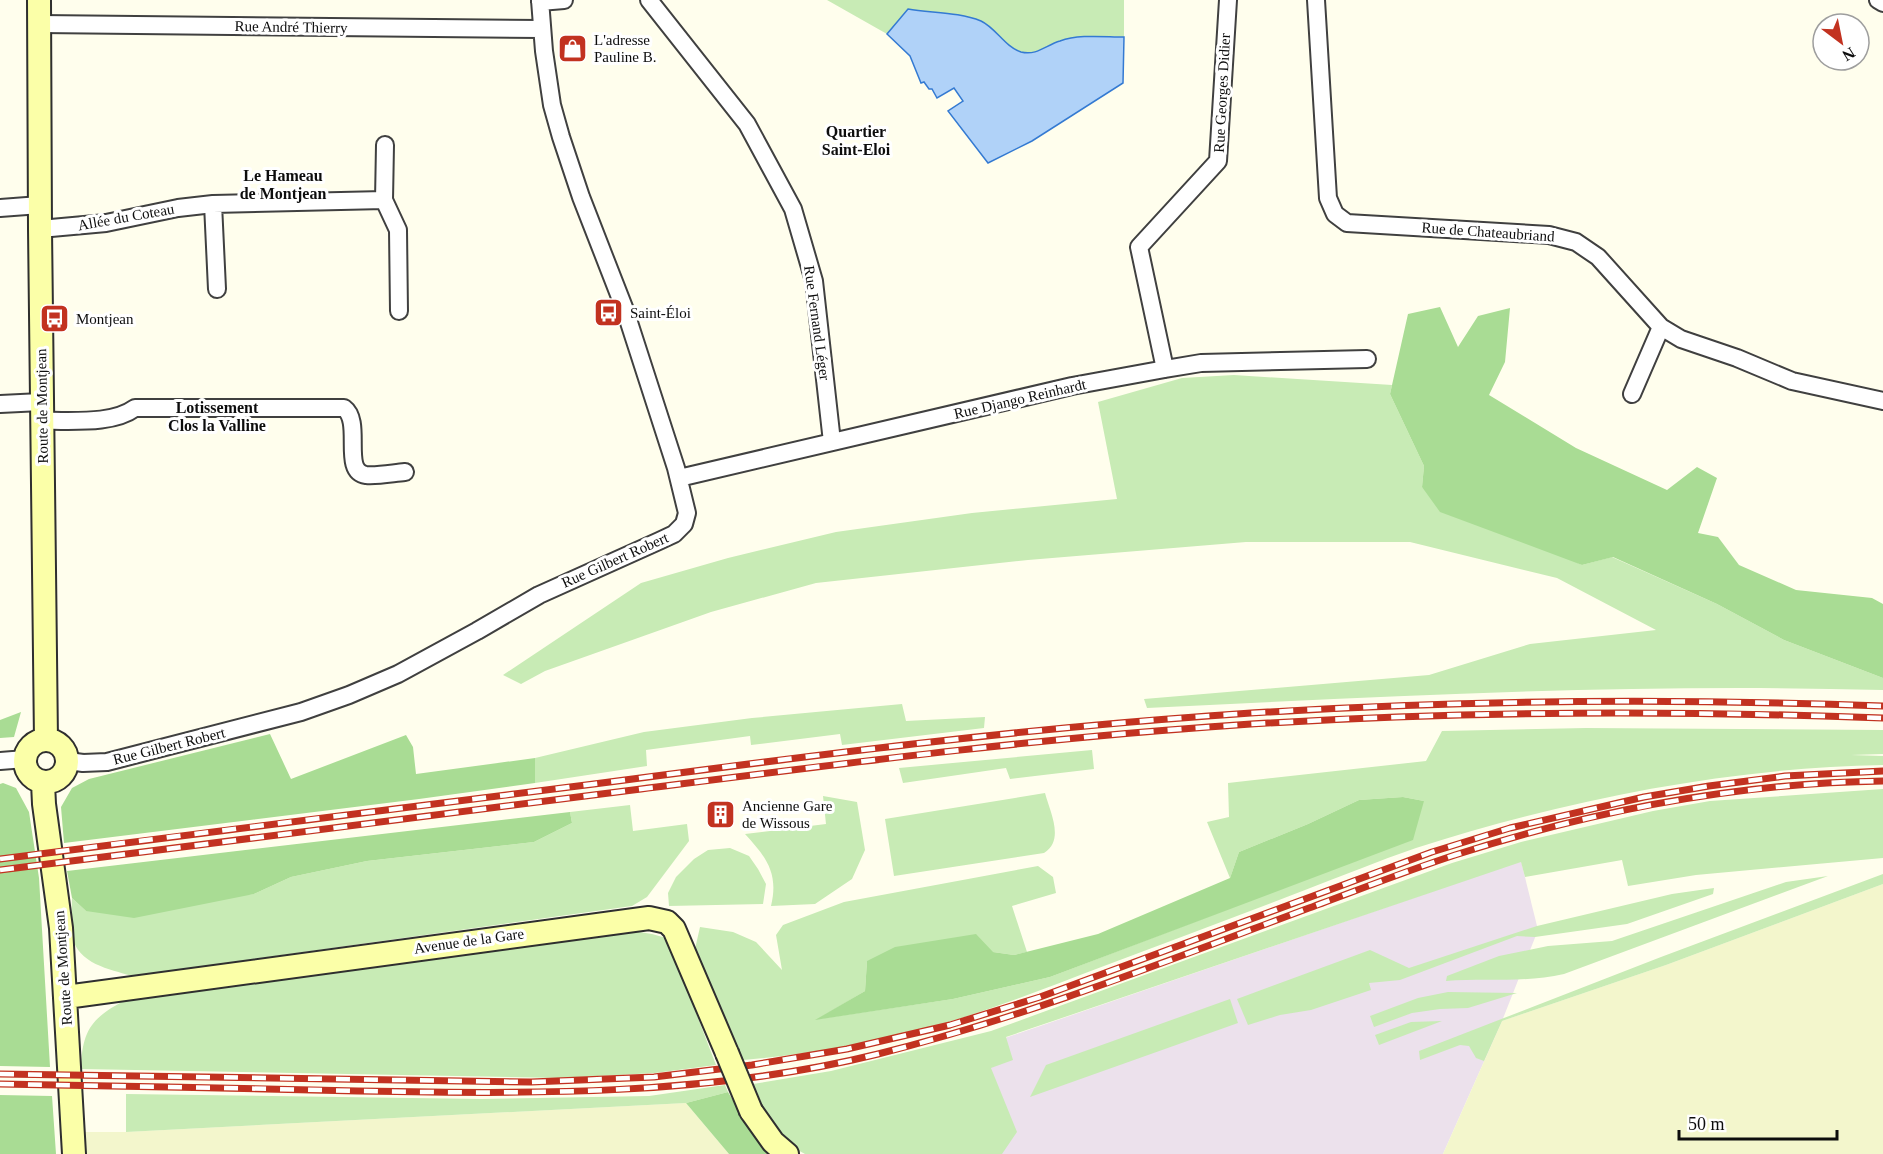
<svg xmlns="http://www.w3.org/2000/svg" width="1883" height="1154" viewBox="0 0 1883 1154" font-family="'Times New Roman',serif">
<style>
.industrial{fill:#ece1ec}
.farmland{fill:#f3f6cc}
.green{fill:#c8ebb5}
.forest{fill:#a9dc94}
.water{fill:#b0d2f8;stroke:#347ad2;stroke-width:1.5}
.lines{fill:none;stroke-linecap:round;stroke-linejoin:round}
.street-casing{stroke:#404040;stroke-width:20}
.secondary-casing{stroke:#2f2f2f;stroke-width:26}
.street{stroke:#fff;stroke-width:16}
.secondary{stroke:#fbffa8;stroke-width:22}
.rail-casing{stroke:#c23220;stroke-width:7}
.rail{stroke:#fff;stroke-width:4.5;stroke-dasharray:14;stroke-linecap:butt}
.secondary-bridge-casing{stroke:#2f2f2f;stroke-width:26;stroke-linecap:butt}
.secondary-bridge{stroke:#fbffa8;stroke-width:22}
.labels{text-anchor:middle;dominant-baseline:central;stroke-width:6;stroke-linejoin:round;paint-order:stroke}
.street-label{font-size:15px;fill:#0d0d0d;stroke:#fff}
.poi-label{font-size:15px;fill:#0d0d0d;stroke:#fff;text-anchor:start}
.neighbourhood-label{font-size:16px;font-weight:bold;fill:#0d0d0d;stroke:#fff}
</style>
<rect width="100%" height="100%" fill="#fffeed"/>
<path class="industrial" d="M 1521,861 L 1538,930 L 1502,1021 L 1443,1154 L 815,1154 L 775,1117 Z"/>
<path class="farmland" d="M 1883,884 L 1883,1154 L 1443,1154 L 1502,1021 L 1666,965 Z
M 686,1103 L 729,1154 L 83,1154 L 81,1132 L 126,1132 Z"/>
<path class="green" d="M 827,0 L 1124,0 L 1124,37 C 1104,37 1079,34 1060,41 C 1046,45 1037,56 1021,52 C 1005,47 996,28 981,21 C 959,12 932,13 908,9 L 887,34 Z
M 1234,375 L 1392,385 L 1390,394 L 1424,466 L 1422,487 L 1582,565 L 1612,557 L 1717,604 L 1784,640 L 1883,678 L 1883,690 C 1638,683 1392,696 1147,708 L 1144,699 L 1429,675 L 1530,644 L 1656,630 L 1557,578 L 1410,542 L 1246,542 L 1028,560 L 816,583 L 711,612 L 545,671 L 521,684 L 503,675 L 641,583 L 728,558 L 836,532 L 972,513 L 1117,499 L 1098,402 L 1182,378 Z
M 902,704 L 906,721 L 985,717 L 984,728 L 842,745 L 840,734 L 751,745 L 750,736 L 646,750 L 647,766 L 535,783 L 535,758 L 644,732 L 752,718 Z
M 1586,728 L 1883,730 L 1883,754 L 1851,755 L 1883,756 L 1883,765 C 1725,768 1566,800 1416,848 C 1378,861 1342,876 1305,890 C 1238,916 1171,941 1104,966 C 1049,987 993,1009 936,1026 C 873,1044 808,1054 743,1060 L 695,949 L 700,927 L 733,932 L 756,942 L 782,970 L 776,935 L 783,925 L 844,902 L 1038,866 L 1053,877 L 1056,893 L 1012,906 L 1027,952 L 1014,955 L 993,952 L 867,961 L 865,991 L 818,1019 L 953,999 L 1050,977 L 1223,911 L 1424,801 L 1403,797 L 1359,800 L 1308,824 L 1239,852 L 1230,878 L 1207,822 L 1229,817 L 1228,783 L 1426,761 L 1442,731 Z
M 1092,750 L 1094,769 L 1010,779 L 1006,768 L 903,783 L 899,768 Z
M 1883,789 L 1883,858 L 1696,875 L 1628,886 L 1622,860 L 1525,877 L 1521,862 L 1006,1037 L 1013,1060 L 991,1068 L 1017,1132 L 1002,1154 L 805,1154 C 775,1139 763,1114 753,1084 L 831,1071 L 991,1031 L 1452,863 L 1521,842 L 1653,811 L 1710,801 Z
M 1045,793 C 1050,812 1065,840 1044,853 L 894,876 L 885,819 Z
M 823,796 L 857,802 L 865,850 L 852,879 L 815,904 L 771,906 C 779,873 766,857 745,834 L 826,824 Z
M 630,805 L 633,831 L 687,824 L 689,841 L 647,897 L 632,906 L 132,976 C 109,969 78,964 72,936 C 70,925 72,910 72,898 L 86,911 L 254,894 L 291,877 L 367,861 L 534,842 L 572,823 L 570,812 Z
M 730,848 L 749,856 L 758,869 L 766,884 L 763,904 L 669,906 L 668,893 L 676,877 L 694,859 L 708,850 Z
M 1883,874 L 1883,884 L 1666,965 L 1502,1021 L 1484,1061 L 1476,1058 L 1469,1046 L 1460,1045 L 1420,1060 L 1419,1051 L 1661,957 Z
M 1828,876 L 1564,974 C 1526,983 1485,978 1446,981 L 1447,976 L 1499,956 L 1548,946 L 1612,941 L 1786,882 Z
M 1714,888 L 1713,894 L 1627,924 L 1535,937 L 1517,936 L 1400,980 L 1369,983 L 1371,990 L 1311,1010 L 1280,1015 L 1248,1025 L 1237,999 L 1370,950 L 1409,968 L 1537,926 L 1672,894 Z
M 627,930 L 652,934 L 666,938 L 677,963 L 716,1065 L 655,1073 L 561,1078 L 81,1069 C 82,1028 93,1017 129,998 Z
M 1448,992 L 1517,993 L 1468,1008 L 1440,1009 L 1412,1013 L 1374,1027 L 1370,1016 L 1418,998 Z
M 1230,999 L 1238,1023 L 1030,1097 L 1046,1065 Z
M 1442,1021 L 1379,1045 L 1375,1035 L 1411,1022 Z
M 725,1085 L 728,1092 L 686,1103 L 126,1132 L 126,1094 L 481,1099 L 649,1096 Z"/>
<path class="forest" d="M 1440,307 L 1458,347 L 1478,316 L 1510,308 L 1505,362 L 1489,395 L 1576,448 L 1667,490 L 1697,467 L 1717,478 L 1698,533 L 1718,537 L 1739,565 L 1796,590 L 1872,598 L 1883,604 L 1883,678 L 1784,640 L 1717,604 L 1613,557 L 1582,565 L 1440,512 L 1422,487 L 1424,466 L 1390,394 L 1408,314 Z
M 21,712 L 14,737 L 0,738 L 0,720 Z
M 270,734 L 291,779 L 406,735 L 413,747 L 416,774 L 535,758 L 535,783 L 419,799 L 64,843 L 61,807 L 72,788 L 89,779 Z
M 3,783 L 16,788 L 29,812 L 39,878 L 50,1067 L 0,1066 L 0,784 Z
M 1403,797 L 1424,801 L 1413,840 L 1050,977 L 953,999 L 815,1020 L 865,991 L 867,961 L 895,947 L 976,934 L 993,952 L 1014,955 L 1098,934 L 1230,878 L 1239,852 L 1308,824 L 1359,800 Z
M 570,812 L 572,823 L 534,842 L 367,861 L 291,877 L 254,894 L 134,918 L 86,911 L 72,898 L 67,871 Z
M 728,1092 L 753,1135 L 771,1154 L 729,1154 L 686,1103 Z
M 0,1095 L 52,1096 L 56,1154 L 0,1154 Z"/>
<path class="water" d="M 908,9 C 932,13 959,12 981,21 C 996,28 1005,47 1021,52 C 1037,56 1046,45 1060,41 C 1079,34 1104,37 1124,37 L 1123,83 L 1032,141 L 988,163 L 948,111 L 963,101 L 954,88 L 937,98 L 932,89 L 929,89 L 924,82 L 921,83 L 910,56 L 887,34 Z"/>
<g class="lines">
<defs>
<path id="street" d="M 649,0 L 747,124 L 793,209 L 814,281 L 832,442
M 1316,0 L 1328,198 L 1335,214 L 1347,223 L 1549,235 L 1576,242 L 1598,257 L 1661,327 L 1681,339 L 1737,358 L 1792,381 L 1883,401
M 1878,0 L 1883,3
M 540,2 L 564,0
M 40,24 L 541,29
M 385,145 L 384,200 L 398,230 L 399,311
M 213,204 L 217,289
M 0,208 L 40,205
M 40,229 L 106,223 L 178,208 L 213,204 L 384,200
M 1165,369 L 1139,247 L 1218,161 L 1228,0
M 1632,394 L 1661,327
M 0,404 L 41,402
M 42,421 C 70,420 112,425 135,408 L 344,408 C 363,422 341,472 366,475 C 378,476 393,473 405,472
M 679,478 L 1072,386 L 1165,369 L 1201,363 L 1367,359
M 0,761 L 25,759
M 68,761 L 83,763 L 107,762 L 301,712 L 349,695 L 398,674 L 477,631 L 539,595 L 659,541 L 674,534 L 684,524 L 687,513 L 676,468 L 625,310 L 581,197 L 561,137 L 552,105 L 544,51 L 540,0"/>
<path id="secondary" d="M 39,0 L 40,229 L 46,740
M25 761a21 21 0 1 1 42 0a21 21 0 1 1-42 0Z
M 43,783 L 44,804 L 61,928 L 74,1154
M 66,997 L 649,918 L 667,922 L 674,929 L 727,1053
M 751,1111 L 773,1142 L 787,1154"/>
</defs>
<use href="#street" class="street-casing"/>
<use href="#secondary" class="secondary-casing"/>
<use href="#street" class="street"/>
<use href="#secondary" class="secondary"/>
<defs>
<path id="rail" d="M 0,859 C 198,833 396,809 594,784 C 808,756 1022,728 1237,714 C 1452,700 1667,698 1883,706
M 0,870 C 214,843 428,816 641,789 C 839,764 1038,738 1237,725 C 1452,711 1667,710 1883,718
M 0,1074 L 531,1082 L 654,1077 L 752,1065 L 847,1049 L 950,1025 L 1040,997 L 1432,852 L 1510,828 L 1644,797 L 1709,786 L 1785,776 L 1883,771
M 0,1084 C 119,1086 239,1088 358,1091 C 532,1094 708,1096 878,1054 C 1026,1017 1167,961 1309,908 C 1358,890 1406,871 1455,855 C 1592,811 1739,783 1883,781"/>
</defs>
<use href="#rail" class="rail-casing"/>
<use href="#rail" class="rail"/>
<defs>
<path id="secondary-bridge" d="M 727,1053 L 751,1111"/>
</defs>
<use href="#secondary-bridge" class="secondary-bridge-casing"/>
<use href="#secondary-bridge" class="secondary-bridge"/>
</g>
<defs>
<symbol id="shop-square" viewBox="-11 -11 22 22"><rect x="-9" y="-9" width="18" height="18" rx="4" fill="#c23220" stroke="#fff"/><path d="M-5-2.5h2.3a2.7 3.5 0 0 1 5.4 0H5L5.5 6h-11ZM-1.5-2.5h3a1.5 2.3 0 0 0-3 0Z" fill="#fff"/></symbol>
<symbol id="bus-square" viewBox="-11 -11 22 22"><rect x="-9" y="-9" width="18" height="18" rx="4" fill="#c23220" stroke="#fff"/><path d="M-5-6H5V4H4V6H2V4H-2V6H-4V4H-5ZM-3.5-4V0h7V-4ZM-3.5 1.2v1.5H-2V1.2ZM2 1.2v1.5H3.5V1.2Z" fill="#fff"/></symbol>
<symbol id="building-square" viewBox="-11 -11 22 22"><rect x="-9" y="-9" width="18" height="18" rx="4" fill="#c23220" stroke="#fff"/><path d="M-4-6H4V6H1V3H-1V6H-4ZM-2.5-4.3h1.7v1.8h-1.7ZM.8-4.3h1.7v1.8H.8ZM-2.5-1h1.7V.8h-1.7ZM.8-1h1.7V.8H.8Z" fill="#fff"/></symbol>
</defs>
<g fill-rule="evenodd">
<use href="#shop-square" x="556" y="32" width="33" height="33"/>
<use href="#bus-square" x="592" y="296" width="33" height="33"/>
<use href="#bus-square" x="38" y="302" width="33" height="33"/>
<use href="#building-square" x="704" y="798" width="33" height="33"/>
</g>
<g class="labels">
<g class="street-label">
<text transform="translate(291 27) rotate(1)">Rue André Thierry</text>
<text transform="translate(1222 93) rotate(-87)">Rue Georges Didier</text>
<text transform="translate(126 217) rotate(-10)">Allée du Coteau</text>
<text transform="translate(1488 232) rotate(4)">Rue de Chateaubriand</text>
<text transform="translate(817 323) rotate(82)">Rue Fernand Léger</text>
<text transform="translate(1020 399) rotate(-13)">Rue Django Reinhardt</text>
<text transform="translate(42 406) rotate(-91)">Route de Montjean</text>
<text transform="translate(615 560) rotate(-24)">Rue Gilbert Robert</text>
<text transform="translate(169 746) rotate(-14)">Rue Gilbert Robert</text>
<text transform="translate(469 941) rotate(-8)">Avenue de la Gare</text>
<text transform="translate(63 968) rotate(-94)">Route de Montjean</text>
</g>
<g class="poi-label">
<text x="594" y="40">L'adresse<tspan x="594" dy="17">Pauline B.</tspan></text>
<text x="630" y="313">Saint-Éloi</text>
<text x="76" y="319">Montjean</text>
<text x="742" y="806">Ancienne Gare<tspan x="742" dy="17">de Wissous</tspan></text>
</g>
<g class="neighbourhood-label">
<text x="856" y="131">Quartier<tspan x="856" dy="18">Saint-Eloi</tspan></text>
<text x="283" y="175">Le Hameau<tspan x="283" dy="18">de Montjean</tspan></text>
<text x="217" y="407">Lotissement<tspan x="217" dy="18">Clos la Valline</tspan></text>
</g>
</g>
<g transform="translate(1841 42) rotate(148)"><circle r="28" fill="#ffffff" stroke="#9e9e9e" stroke-width="1.5"/>
<path d="M0-4.5L10 22L0 15L-10 22Z" fill="#c23220"/>
<text y="-9" font-size="16" font-weight="bold" text-anchor="middle" fill="#0d0d0d">N</text>
</g>
<path d="M1679 1130v9h158v-9" fill="none" stroke="#0d0d0d" stroke-width="3"/>
<text x="1688" y="1130" font-size="18" fill="#0d0d0d" stroke="#ffffff" stroke-width="4.5" paint-order="stroke">50 m</text>
</svg>
